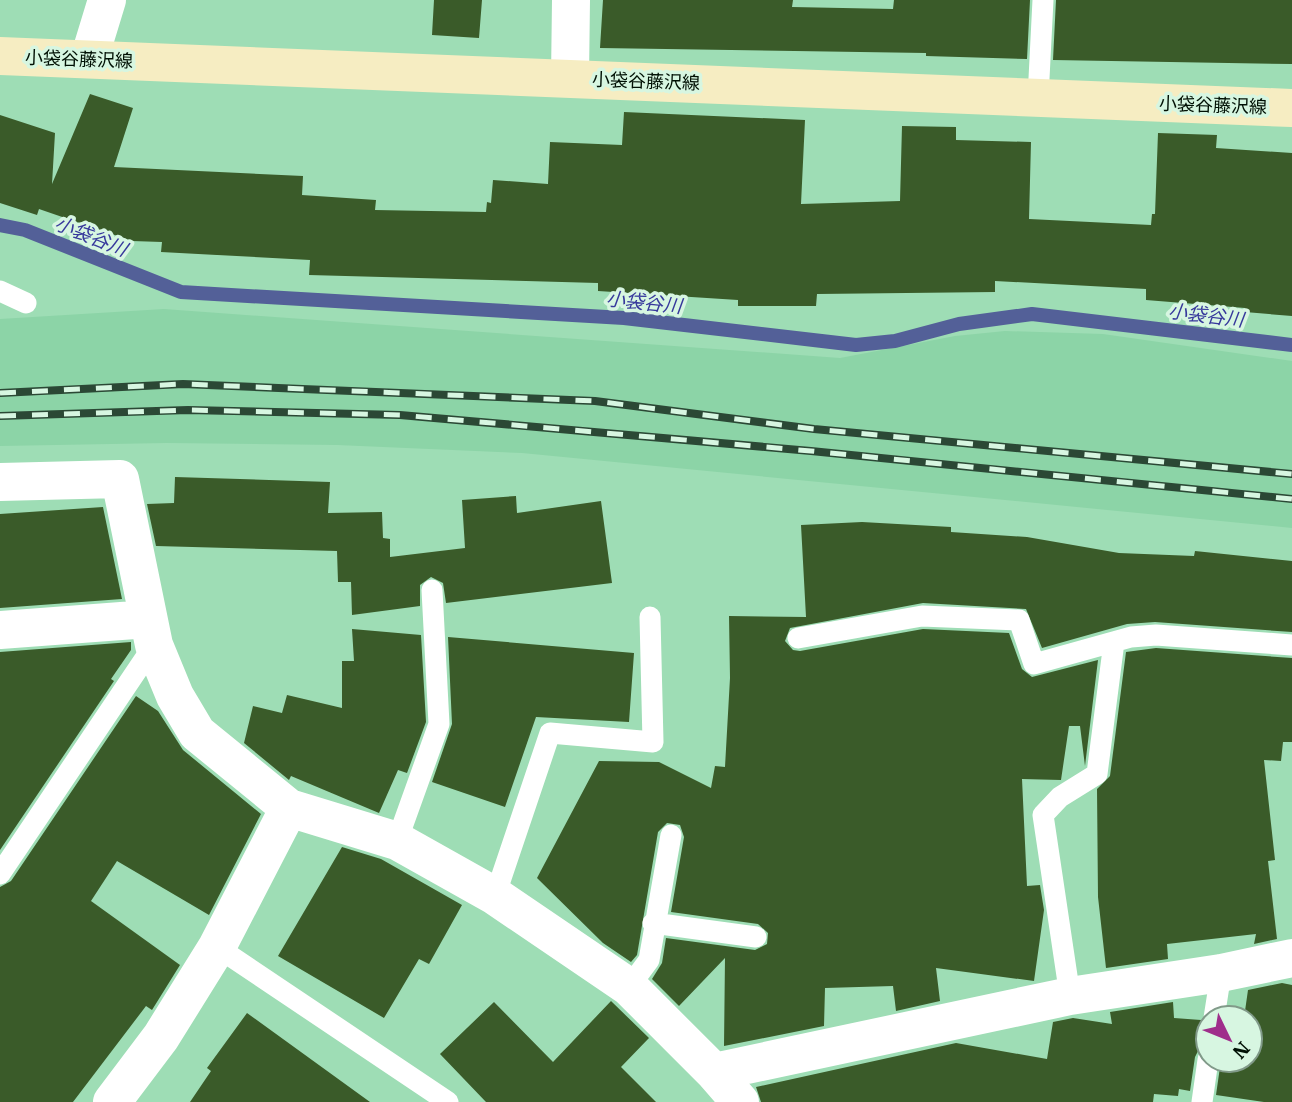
<svg xmlns="http://www.w3.org/2000/svg" width="1292" height="1102" viewBox="0 0 1292 1102" font-family="'IBM Plex Serif','Noto Sans JP',serif">
<style>
.built{fill:#8cd4a7}
.lines{fill:none;stroke-linecap:round;stroke-linejoin:round}
.stream{stroke:#536098;stroke-width:14}
.building{fill:#3a5b29}
.lane{stroke:#fff;stroke-width:21}
.street{stroke:#fff;stroke-width:38}
.secondary{stroke:#f6edc2;stroke-width:38}
.rail-casing{stroke:#2b4835;stroke-width:8}
.rail{stroke:#d7f6e1;stroke-width:5;stroke-dasharray:16;stroke-linecap:butt}
.labels{text-anchor:middle;dominant-baseline:central;stroke-width:7;stroke-linejoin:round;paint-order:stroke}
.street-label{font-size:18px;fill:#001004;stroke:#d7f6e1}
.water-label{font-size:19px;font-style:italic;fill:#37399c;stroke:#d7f6e1}
</style>
<rect width="100%" height="100%" fill="#9eddb5"/>
<path class="built" d="M 164,309 L 840,358 L 955,336 L 1005,331 L 1103,334 L 1292,361 L 1292,528 L 522,453 L 337,445 L 167,443 L 0,446 L 0,319 Z"/>
<g class="lines">
<path class="stream" d="M 0,225 L 25,230 L 181,292 L 624,318 L 856,345 L 895,341 L 959,324 L 1032,314 L 1292,345"/>
</g>
<path class="building" d="M 434,0 L 482,0 L 479,38 L 432,35 Z
M 603,0 L 793,0 L 792,7 L 893,9 L 894,0 L 1030,0 L 1027,59 L 926,56 L 926,53 L 600,48 Z
M 1056,0 L 1292,0 L 1292,64 L 1053,60 Z
M 90,94 L 133,108 L 114,167 L 303,176 L 302,195 L 376,200 L 375,210 L 486,212 L 487,202 L 491,203 L 493,180 L 548,184 L 550,142 L 622,145 L 624,112 L 805,120 L 801,204 L 900,201 L 902,126 L 956,127 L 956,140 L 1031,142 L 1029,219 L 1151,225 L 1152,214 L 1155,214 L 1158,133 L 1217,135 L 1216,148 L 1292,153 L 1292,316 L 1245,312 L 1245,308 L 1146,300 L 1146,289 L 995,281 L 995,292 L 817,294 L 816,306 L 738,306 L 738,300 L 598,291 L 598,283 L 309,275 L 310,260 L 161,252 L 162,242 L 132,241 L 39,209 L 37,215 L 0,203 L 0,115 L 55,133 L 52,184 Z
M 175,477 L 330,482 L 328,513 L 382,512 L 383,538 L 390,539 L 390,557 L 465,548 L 462,500 L 516,496 L 517,513 L 601,501 L 612,583 L 446,603 L 443,583 L 431,577 L 420,585 L 420,606 L 352,615 L 351,582 L 338,582 L 337,551 L 156,546 L 147,504 L 174,503 Z
M 103,507 L 122,599 L 0,608 L 0,514 Z
M 862,522 L 951,527 L 951,532 L 1027,537 L 1119,553 L 1194,556 L 1195,551 L 1292,561 L 1292,632 L 1155,622 L 1127,624 L 1042,648 L 1026,609 L 923,603 L 790,628 L 785,641 L 793,650 L 800,651 L 923,629 L 1009,633 L 1022,669 L 1032,677 L 1098,660 L 1085,766 L 1080,726 L 1069,726 L 1061,780 L 1022,779 L 1027,886 L 1040,885 L 1044,910 L 1034,981 L 936,968 L 940,1001 L 896,1011 L 893,986 L 825,988 L 824,1026 L 724,1046 L 725,958 L 679,1006 L 652,979 L 662,963 L 666,938 L 755,950 L 767,944 L 768,933 L 758,924 L 671,912 L 684,837 L 680,825 L 667,823 L 658,832 L 637,955 L 631,962 L 603,943 L 537,878 L 599,761 L 659,762 L 711,788 L 715,766 L 725,767 L 730,678 L 729,616 L 806,617 L 801,525 Z
M 352,629 L 421,635 L 426,722 L 407,773 L 398,770 L 379,813 L 291,776 L 289,780 L 244,743 L 253,706 L 282,713 L 287,695 L 342,708 L 342,661 L 354,661 Z
M 448,637 L 634,653 L 629,722 L 536,717 L 505,807 L 432,782 L 452,724 Z
M 131,642 L 131,650 L 111,679 L 114,681 L 0,850 L 0,652 Z
M 1156,648 L 1292,658 L 1292,742 L 1283,742 L 1281,761 L 1264,760 L 1275,860 L 1268,861 L 1277,939 L 1254,944 L 1256,934 L 1167,944 L 1168,959 L 1106,968 L 1098,897 L 1097,789 L 1110,776 L 1126,652 Z
M 136,696 L 158,711 L 183,750 L 261,814 L 209,915 L 117,861 L 91,901 L 180,965 L 152,1010 L 146,1006 L 73,1102 L 0,1102 L 0,887 L 11,881 Z
M 342,847 L 381,859 L 462,905 L 429,964 L 419,959 L 384,1018 L 278,956 Z
M 1282,983 L 1292,985 L 1292,1102 L 1264,1102 L 1216,1095 L 1221,1060 L 1250,1060 L 1250,1018 L 1244,1018 L 1248,990 Z
M 611,1001 L 649,1038 L 621,1067 L 656,1102 L 486,1102 L 440,1054 L 494,1002 L 553,1062 Z
M 1173,1002 L 1174,1018 L 1201,1020 L 1208,1029 L 1208,1047 L 1198,1051 L 1195,1057 L 1190,1091 L 1179,1089 L 1178,1096 L 1154,1094 L 1153,1102 L 761,1102 L 756,1087 L 956,1043 L 1047,1059 L 1053,1022 L 1073,1018 L 1112,1024 L 1110,1012 Z
M 247,1013 L 370,1102 L 190,1102 L 211,1071 L 207,1068 Z"/>
<g class="lines">
<path class="lane" d="M 1038,98 L 1043,0
M 0,291 L 26,303
M 798,638 L 922,616 L 1019,620 L 1034,664 L 1131,637 L 1156,635 L 1292,645
M 397,841 L 439,724 L 432,590
M 0,874 L 154,645
M 495,896 L 550,733 L 653,742 L 650,617
M 653,923 L 756,937
M 217,947 L 448,1102
M 629,987 L 649,960 L 671,835
M 1070,996 L 1043,815 L 1060,797 L 1097,774 L 1114,642
M 1214,1018 L 1221,973
M 1202,1102 L 1208,1060"/>
<path class="street" d="M 89,59 L 107,0
M 570,78 L 571,0
M 0,482 L 120,479 L 154,645 L 175,696 L 197,733 L 289,808 L 397,841 L 495,896 L 629,987 L 714,1072 L 1070,996 L 1221,973 L 1292,958
M 0,630 L 148,619
M 714,1072 L 740,1102
M 112,1102 L 161,1037 L 217,947 L 289,808"/>
<path class="secondary" d="M 0,56 L 1292,108"/>
<defs>
<path id="rail" d="M 0,393 L 183,384 L 595,401 L 814,429 L 1292,474
M 0,416 L 188,410 L 400,415 L 811,451 L 1292,499"/>
</defs>
<use href="#rail" class="rail-casing"/>
<use href="#rail" class="rail"/>
</g>
<g class="labels">
<g class="street-label">
<text transform="translate(79 59) rotate(2)">小袋谷藤沢線</text>
<text transform="translate(646 81) rotate(2)">小袋谷藤沢線</text>
<text transform="translate(1213 105) rotate(2)">小袋谷藤沢線</text>
</g>
<g class="water-label">
<text transform="translate(91 236) rotate(22)">小袋谷川</text>
<text transform="translate(644 302) rotate(6)">小袋谷川</text>
<text transform="translate(1206 315) rotate(7)">小袋谷川</text>
</g>
</g>
<g transform="translate(1229 1039) rotate(133)"><circle r="33" fill="#d7f6e1" stroke="#819a89" stroke-width="2"/>
<path d="M0-5L12 26L0 18L-12 26Z" fill="#9f2e8b"/>
<text y="-10" font-size="19" font-weight="bold" text-anchor="middle" fill="#001004">N</text>
</g>
</svg>
